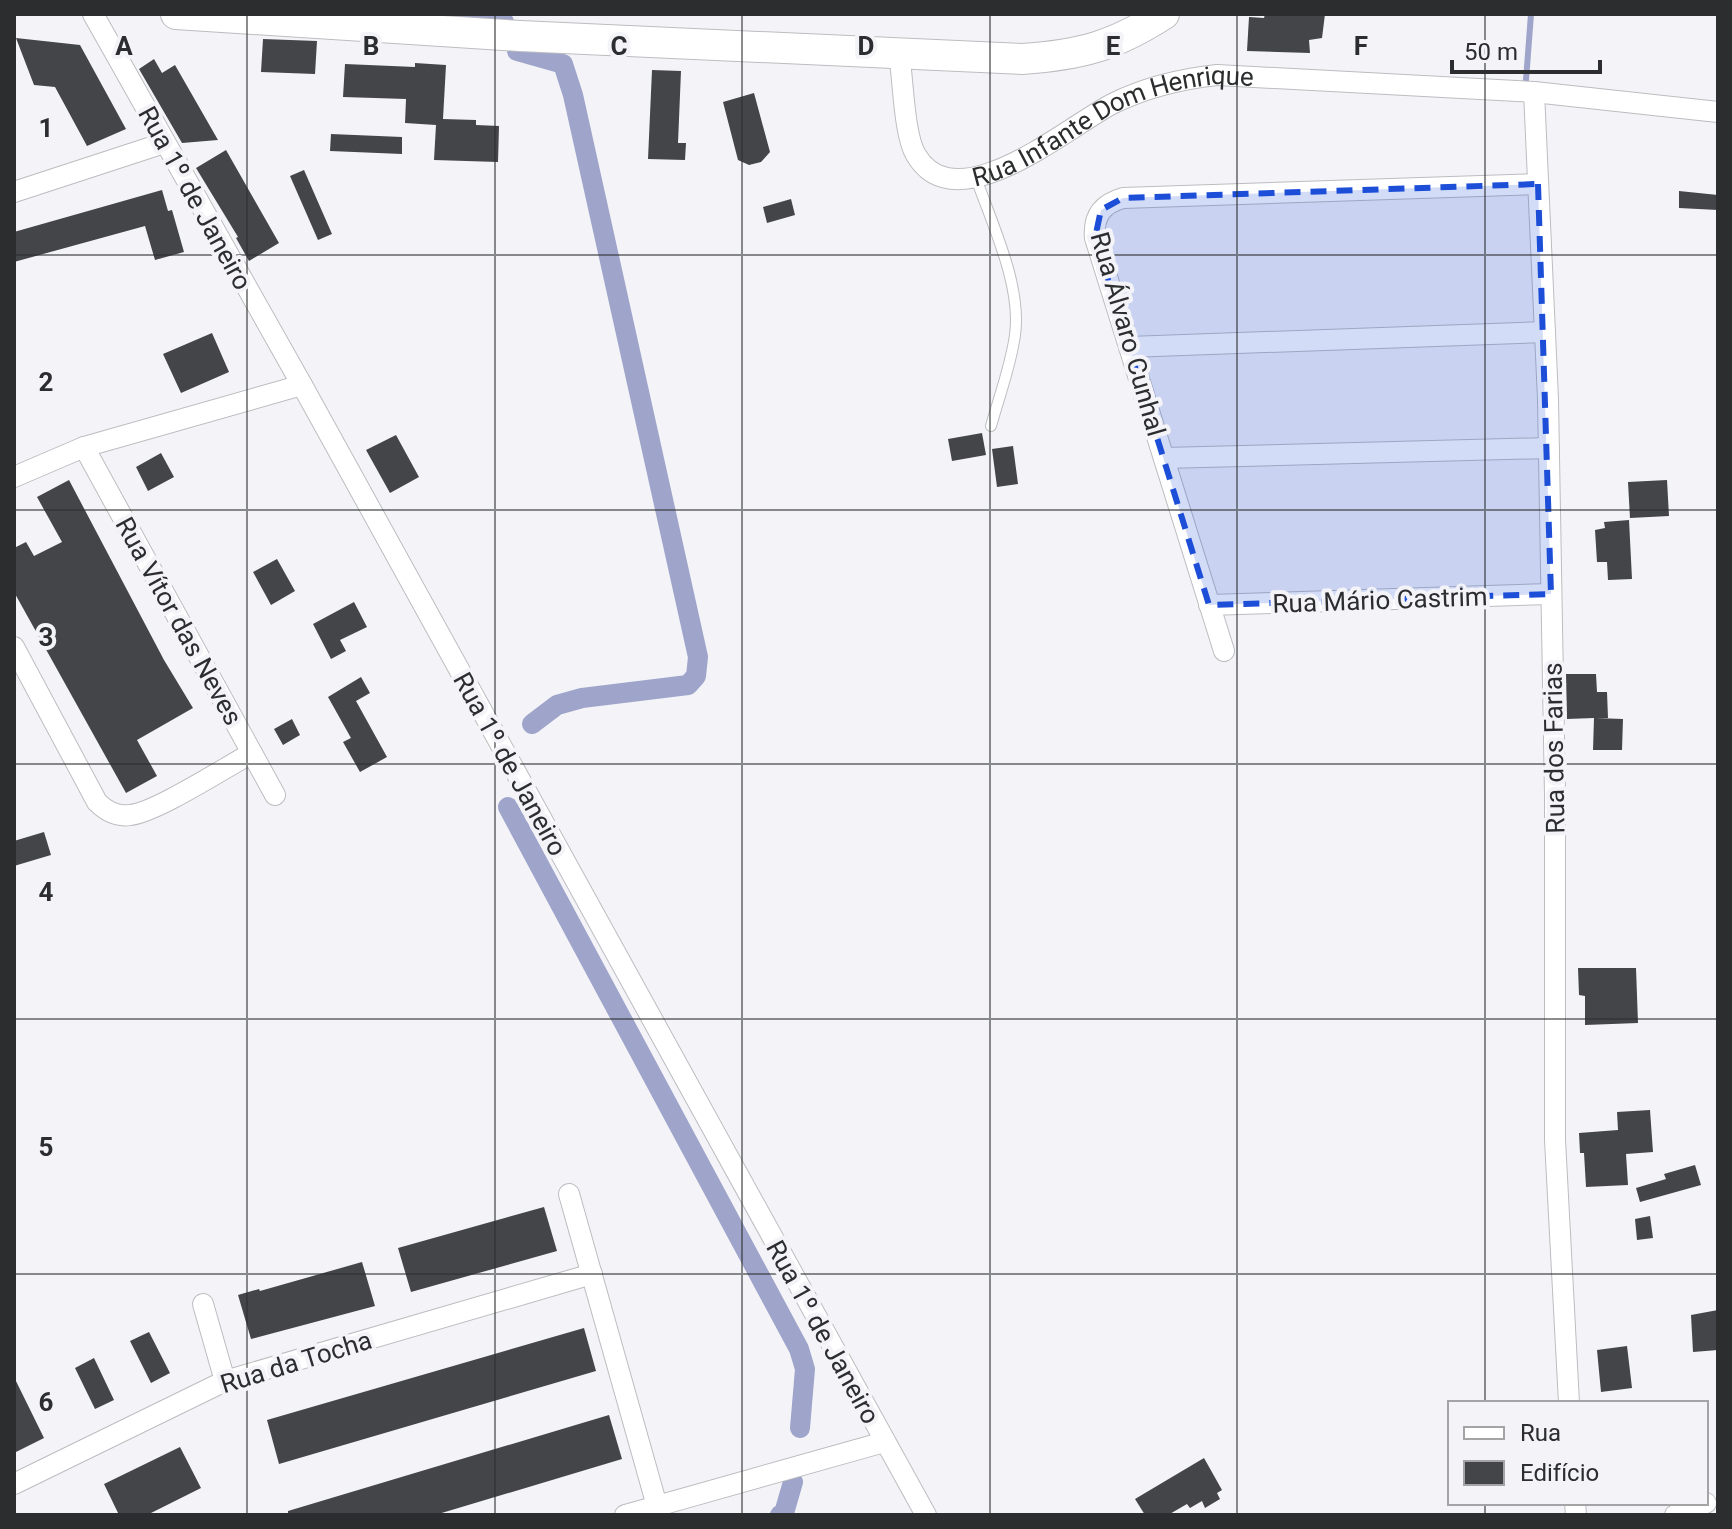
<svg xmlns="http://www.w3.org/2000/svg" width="1732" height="1529" viewBox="0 0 1732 1529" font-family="Roboto,sans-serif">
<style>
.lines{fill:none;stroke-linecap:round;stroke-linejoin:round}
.stream{stroke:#9ea4ca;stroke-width:6}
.canal{stroke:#9ea4ca;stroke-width:20}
.building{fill:#444548}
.service-casing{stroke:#bcbdc0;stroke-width:12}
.minor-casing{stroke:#bcbdc0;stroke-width:22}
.secondary-casing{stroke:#bcbdc0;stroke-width:32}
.service{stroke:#fff;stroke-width:10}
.minor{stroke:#fff;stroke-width:20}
.secondary{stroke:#fff;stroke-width:30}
.marked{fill:#1d4ed8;fill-opacity:0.2;stroke:#1d4ed8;stroke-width:6;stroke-dasharray:16 10;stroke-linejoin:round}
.grid{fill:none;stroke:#2c2d2e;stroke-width:2;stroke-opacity:0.55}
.labels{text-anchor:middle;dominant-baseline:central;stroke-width:8;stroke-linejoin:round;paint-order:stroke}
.street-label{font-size:26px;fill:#2c2d2e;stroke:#f4f4f8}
.grid-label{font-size:26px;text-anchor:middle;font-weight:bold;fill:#2c2d2e;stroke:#f4f4f8;stroke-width:8;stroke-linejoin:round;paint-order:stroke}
</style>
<rect width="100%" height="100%" fill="#f4f4f8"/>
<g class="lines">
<path class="stream" d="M 1526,80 L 1531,14"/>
<path class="canal" d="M 466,14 L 504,22
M 517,51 L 563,64 L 573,95 L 698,657 L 696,676 L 688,685 L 582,698 L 557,705 L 532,724
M 508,807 L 799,1349 L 805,1369 L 800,1428
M 780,1515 L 784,1513 L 793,1482"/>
</g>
<path class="building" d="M 1265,14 L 1325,14 L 1322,38 L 1309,40 L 1310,53 L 1247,51 L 1249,17 L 1264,18 Z
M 16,38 L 80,45 L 126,129 L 87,146 L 55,87 L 34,85 Z
M 263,39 L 317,41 L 315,74 L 261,72 Z
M 154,59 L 162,73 L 175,65 L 218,140 L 182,143 L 139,69 Z
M 415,63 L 446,65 L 443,119 L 476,120 L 476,125 L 499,126 L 498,162 L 434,160 L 436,125 L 405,123 L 406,99 L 343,97 L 345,64 L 415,67 Z
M 652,70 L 681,71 L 678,143 L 686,143 L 685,160 L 648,159 Z
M 754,93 L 770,152 L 761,162 L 749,165 L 738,160 L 723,102 Z
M 331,134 L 402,137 L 402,154 L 330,151 Z
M 226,150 L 279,243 L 249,261 L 236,238 L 238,237 L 196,168 Z
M 304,170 L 332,234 L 318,240 L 290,176 Z
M 162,190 L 168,211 L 172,210 L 184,252 L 155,260 L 145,226 L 14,262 L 14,232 Z
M 1679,191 L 1718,195 L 1718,210 L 1679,208 Z
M 791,199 L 795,215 L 767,223 L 763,207 Z
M 212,333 L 229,372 L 181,393 L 163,354 Z
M 982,433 L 986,455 L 952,461 L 948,439 Z
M 396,435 L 419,477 L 390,493 L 366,450 Z
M 1013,446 L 1018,484 L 997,487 L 992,449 Z
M 161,453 L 174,477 L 148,491 L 136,467 Z
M 69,480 L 164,660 L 193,708 L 137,740 L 157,776 L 126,793 L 14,592 L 14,548 L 26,542 L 34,556 L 62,542 L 37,497 Z
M 1667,480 L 1669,516 L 1630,518 L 1628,482 Z
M 1629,520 L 1632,579 L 1608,580 L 1607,562 L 1597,562 L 1595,530 L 1605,528 L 1604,522 Z
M 277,559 L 295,591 L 271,605 L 253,572 Z
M 354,602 L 367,627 L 340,640 L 346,651 L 331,659 L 313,624 Z
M 1566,674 L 1596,674 L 1597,692 L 1607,692 L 1608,718 L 1596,718 L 1623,719 L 1622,750 L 1593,750 L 1594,718 L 1567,719 Z
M 361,677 L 370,693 L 356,701 L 387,757 L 360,772 L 343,742 L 351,738 L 328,697 Z
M 292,719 L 300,735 L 283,745 L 274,729 Z
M 44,832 L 51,855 L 14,866 L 14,841 Z
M 1578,968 L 1636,968 L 1638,1023 L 1585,1025 L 1585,996 L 1579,995 Z
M 1650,1110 L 1653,1152 L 1626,1154 L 1628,1185 L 1586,1187 L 1584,1153 L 1580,1153 L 1579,1133 L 1618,1130 L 1617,1112 Z
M 1695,1165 L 1701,1185 L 1640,1202 L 1636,1188 L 1666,1179 L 1664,1174 Z
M 544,1207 L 557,1251 L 411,1292 L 398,1248 Z
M 1650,1216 L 1653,1238 L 1637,1240 L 1635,1219 Z
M 362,1262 L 375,1306 L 251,1339 L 238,1295 L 259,1289 L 260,1291 Z
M 1718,1310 L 1718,1350 L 1693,1352 L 1691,1315 Z
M 584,1328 L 596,1371 L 279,1464 L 267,1420 Z
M 149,1332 L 170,1373 L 151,1383 L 130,1341 Z
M 1627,1346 L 1632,1388 L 1601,1392 L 1597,1350 Z
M 94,1358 L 114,1400 L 95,1409 L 75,1368 Z
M 14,1377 L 44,1438 L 14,1453 Z
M 609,1415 L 622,1459 L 435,1515 L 288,1515 L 288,1511 Z
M 180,1447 L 201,1488 L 147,1515 L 119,1515 L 104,1484 Z
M 1204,1458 L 1222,1490 L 1217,1493 L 1220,1499 L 1205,1508 L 1202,1501 L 1190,1508 L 1187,1504 L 1168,1515 L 1145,1515 L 1135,1499 Z"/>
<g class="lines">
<defs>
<path id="service" d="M 976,178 C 992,224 1022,286 1015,335 C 1011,365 999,397 991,426"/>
<g id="minor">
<path d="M 93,14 L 302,385 L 926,1515"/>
<path id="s1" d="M 899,53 C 903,78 904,136 916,155 C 956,223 1066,128 1112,104 C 1146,87 1180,79 1217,75 L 1534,92 L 1718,112"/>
<path d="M 1534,92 L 1548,399 L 1555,795 L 1555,1140 L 1569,1403"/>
<path d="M 14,192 L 164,143"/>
<path d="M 1129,347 L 1545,332"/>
<path d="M 84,447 L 275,795"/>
<path d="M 1164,458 L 1549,448"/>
<path d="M 14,477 L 84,447 L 302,385"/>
<path d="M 1209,605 L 1551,594"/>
<path d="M 14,647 L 97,802 C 106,811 117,817 130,815 C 155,813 226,767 252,753"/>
<path d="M 1224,651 L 1095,238 C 1093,216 1102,204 1123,198 L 1538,184"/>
<path d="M 569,1194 L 657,1506"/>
<path d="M 203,1304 L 225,1381"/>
<path d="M 14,1484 L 225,1381 L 592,1274"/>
<path d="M 1575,1503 L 1576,1515"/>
<path d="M 625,1515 L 884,1442"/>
<path d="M 1675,1515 L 1706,1503"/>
</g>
<path id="secondary" d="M 176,14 L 520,36 L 1022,59 C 1081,55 1114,46 1164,14"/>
</defs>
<use href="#service" class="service-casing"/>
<use href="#minor" class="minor-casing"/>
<use href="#secondary" class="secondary-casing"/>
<use href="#service" class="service"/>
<use href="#minor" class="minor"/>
<use href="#secondary" class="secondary"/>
</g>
<path class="marked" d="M 1538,184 L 1551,594 L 1209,605 L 1095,238 L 1101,210 L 1123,198 Z"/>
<path class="grid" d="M 247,14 L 247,1515M 495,14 L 495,1515M 742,14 L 742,1515M 990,14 L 990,1515M 1237,14 L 1237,1515M 1485,14 L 1485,1403M 14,255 L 1718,255M 14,510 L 1718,510M 14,764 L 1718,764M 14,1019 L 1718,1019M 14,1274 L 1718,1274M 1485,1503 L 1485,1515"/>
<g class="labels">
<g class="street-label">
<text stroke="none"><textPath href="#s1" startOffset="322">Rua Infante Dom Henrique</textPath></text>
<text transform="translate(195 198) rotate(61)">Rua 1º de Janeiro</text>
<text transform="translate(1128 334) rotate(74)">Rua Álvaro Cunhal</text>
<text transform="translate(1380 600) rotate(-2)">Rua Mário Castrim</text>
<text transform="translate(179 621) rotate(61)">Rua Vítor das Neves</text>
<text transform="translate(1554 748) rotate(-91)">Rua dos Farias</text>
<text transform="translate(510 764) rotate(61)">Rua 1º de Janeiro</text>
<text transform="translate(823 1332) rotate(61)">Rua 1º de Janeiro</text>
<text transform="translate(296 1362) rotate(-17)">Rua da Tocha</text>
</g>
</g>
<g class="grid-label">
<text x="124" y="55">A</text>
<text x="371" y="55">B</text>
<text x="619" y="55">C</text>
<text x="866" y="55">D</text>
<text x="1113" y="55">E</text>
<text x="1361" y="55">F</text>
<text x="46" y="137">1</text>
<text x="46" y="391">2</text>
<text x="46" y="646">3</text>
<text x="46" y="901">4</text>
<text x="46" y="1156">5</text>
<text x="46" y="1411">6</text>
</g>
<rect width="1732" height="1529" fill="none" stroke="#2c2d2e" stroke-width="32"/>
<rect x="1448" y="1401" width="260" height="104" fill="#f4f4f8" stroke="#a4a4a7" stroke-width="2"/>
<rect x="1464" y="1427" width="40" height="12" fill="#ffffff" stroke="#a4a4a7" stroke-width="2"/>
<text x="1520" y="1441" font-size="24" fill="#2c2d2e">Rua</text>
<rect x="1464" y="1461" width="40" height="24" fill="#444548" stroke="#a4a4a7" stroke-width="2"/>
<text x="1520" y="1481" font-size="24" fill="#2c2d2e">Edifício</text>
<path d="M1452 60v12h148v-12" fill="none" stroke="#2c2d2e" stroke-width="4"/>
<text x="1464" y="60" font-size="24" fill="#2c2d2e" stroke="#f4f4f8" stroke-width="6" paint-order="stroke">50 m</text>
</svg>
